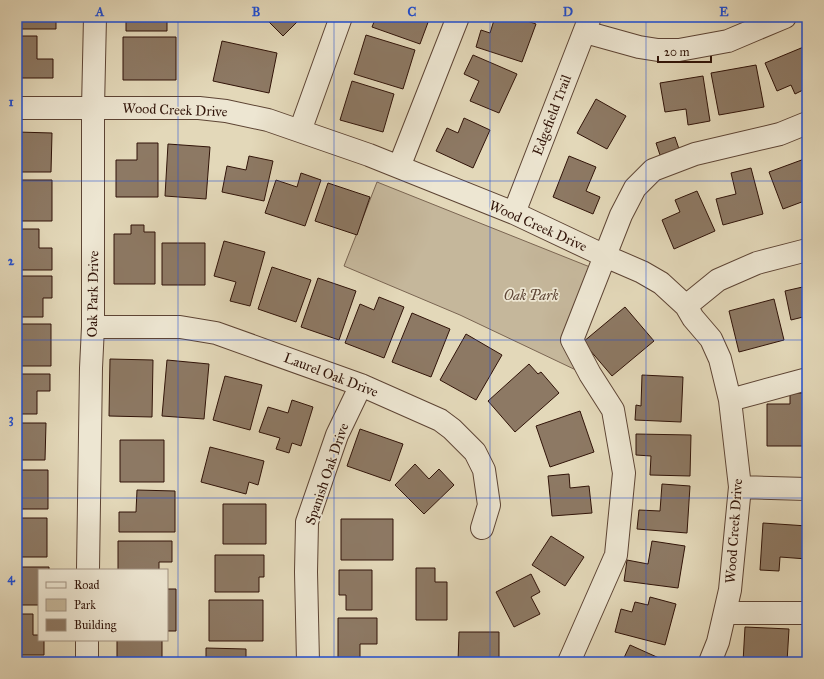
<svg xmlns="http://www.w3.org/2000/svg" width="824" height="679" viewBox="0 0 824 679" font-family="'IM FELL Great Primer',serif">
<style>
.green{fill:#c5b79b;stroke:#7a6552}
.building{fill:#8d7964;stroke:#301308}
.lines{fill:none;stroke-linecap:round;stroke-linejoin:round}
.minor-casing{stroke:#5d4434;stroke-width:24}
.minor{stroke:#ede6d2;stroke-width:22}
.grid{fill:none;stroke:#1d4ed8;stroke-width:1;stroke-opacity:0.55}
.labels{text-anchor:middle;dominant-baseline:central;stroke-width:3.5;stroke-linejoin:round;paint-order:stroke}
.street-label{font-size:14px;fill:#301308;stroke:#ede6d2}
.park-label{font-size:14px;font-style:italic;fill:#5d4434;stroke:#ede6d2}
.neatline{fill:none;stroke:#1d4ed8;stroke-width:1.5}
.grid-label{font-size:13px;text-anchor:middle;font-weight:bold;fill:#1d4ed8}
</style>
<rect width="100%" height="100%" fill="#e3d8b9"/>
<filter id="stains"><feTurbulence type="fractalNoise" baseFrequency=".005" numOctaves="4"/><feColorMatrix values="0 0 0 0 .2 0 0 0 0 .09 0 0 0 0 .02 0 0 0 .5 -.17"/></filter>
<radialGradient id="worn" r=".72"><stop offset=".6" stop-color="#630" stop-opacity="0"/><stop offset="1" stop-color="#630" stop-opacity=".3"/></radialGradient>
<path class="green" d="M 377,182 L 595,269 L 578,371 L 460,315 L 344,266 Z"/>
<path class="building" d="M 17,17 L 56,17 L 56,29 L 17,29 Z
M 126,17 L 167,17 L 167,31 L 126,31 Z
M 264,17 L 302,17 L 283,36 Z
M 376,17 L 430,17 L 420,44 L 372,27 Z
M 495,17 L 516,17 L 536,24 L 522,62 L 476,47 L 481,30 L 490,33 Z
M 366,35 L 415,50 L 403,89 L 354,74 Z
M 17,36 L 37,36 L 37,59 L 53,59 L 53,78 L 17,78 Z
M 123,37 L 176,37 L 176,80 L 123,80 Z
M 222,41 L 277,53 L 269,93 L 213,81 Z
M 806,46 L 807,93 L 805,89 L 795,94 L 791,85 L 777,91 L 765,63 Z
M 473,55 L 517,74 L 499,113 L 470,101 L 479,81 L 464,74 Z
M 756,65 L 764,107 L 719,115 L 711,73 Z
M 703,76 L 710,121 L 688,125 L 686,109 L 665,112 L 660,83 Z
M 352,81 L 394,94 L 383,132 L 340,120 Z
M 596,99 L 626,116 L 607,149 L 577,133 Z
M 464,118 L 490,130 L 473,168 L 436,151 L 447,128 L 458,133 Z
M 17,132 L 52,133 L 51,172 L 17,172 Z
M 675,137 L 679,149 L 660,155 L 656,143 Z
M 137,143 L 158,143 L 158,197 L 116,197 L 116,160 L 137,160 Z
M 168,144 L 210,147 L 206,199 L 165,196 Z
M 249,156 L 273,161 L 264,201 L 222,192 L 227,166 L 246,170 Z
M 569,156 L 596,167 L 586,191 L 600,197 L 593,214 L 553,197 Z
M 807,158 L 807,200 L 783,209 L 769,172 Z
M 751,168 L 763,214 L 723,225 L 716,199 L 736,194 L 731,173 Z
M 301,173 L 321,180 L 305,226 L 265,213 L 276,180 L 297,187 Z
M 17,180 L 52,180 L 52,221 L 17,221 Z
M 328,183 L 370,197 L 357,235 L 315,221 Z
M 697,191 L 715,231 L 674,249 L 662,220 L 680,212 L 675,200 Z
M 131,225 L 144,225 L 144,232 L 155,232 L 155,284 L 114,284 L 114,234 L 131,234 Z
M 17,229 L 39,229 L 39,248 L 52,248 L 52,270 L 17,270 Z
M 224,241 L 265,252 L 250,306 L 230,301 L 236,282 L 214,276 Z
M 162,243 L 205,243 L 205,285 L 162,285 Z
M 272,267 L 311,280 L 296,322 L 258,309 Z
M 17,276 L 52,276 L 52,298 L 43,298 L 43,317 L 17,317 Z
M 318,278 L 356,291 L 339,340 L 301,327 Z
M 807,286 L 807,316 L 791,320 L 785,291 Z
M 379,297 L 404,307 L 384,358 L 345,343 L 360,304 L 374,310 Z
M 774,299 L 784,340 L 739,352 L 729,311 Z
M 625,307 L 654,341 L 612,376 L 583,342 Z
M 412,313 L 450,329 L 431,377 L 392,362 Z
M 17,324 L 51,324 L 51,366 L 17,366 Z
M 466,334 L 502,355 L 476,400 L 440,380 Z
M 110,359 L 153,360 L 152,417 L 109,416 Z
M 167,360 L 209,364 L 204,419 L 162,416 Z
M 529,364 L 538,374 L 541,372 L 559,393 L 515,432 L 488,401 Z
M 17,374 L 50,374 L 50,391 L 37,391 L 37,414 L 17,414 Z
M 642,375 L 683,377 L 681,422 L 635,420 L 636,405 L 641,406 Z
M 225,376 L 262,385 L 250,430 L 213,420 Z
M 790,393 L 807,393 L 807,446 L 767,446 L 767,404 L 790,404 Z
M 292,400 L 313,407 L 301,446 L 292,443 L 289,453 L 276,449 L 280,438 L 259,432 L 268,407 L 288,413 Z
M 580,411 L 594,452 L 550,467 L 536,426 Z
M 17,423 L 46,423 L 45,460 L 17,460 Z
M 360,429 L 403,444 L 390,481 L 347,466 Z
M 636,434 L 691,435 L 690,476 L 650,475 L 651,456 L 636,455 Z
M 120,440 L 164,440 L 164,482 L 120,482 Z
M 210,447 L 264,461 L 258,485 L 249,482 L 246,494 L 201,482 Z
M 415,464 L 429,479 L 439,469 L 454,485 L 424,514 L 395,485 Z
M 17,470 L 48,470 L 48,509 L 17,509 Z
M 569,474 L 570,488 L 589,486 L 592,513 L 552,516 L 548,476 Z
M 662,484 L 690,486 L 687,533 L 637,529 L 639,510 L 660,511 Z
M 137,490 L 175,491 L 175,532 L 119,532 L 119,512 L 136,512 Z
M 223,504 L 266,504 L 266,544 L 223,544 Z
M 17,518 L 47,518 L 47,557 L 17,557 Z
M 341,519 L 393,519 L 393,560 L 341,560 Z
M 763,523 L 807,526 L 807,559 L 780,557 L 779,571 L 760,570 Z
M 551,536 L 584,557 L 565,586 L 532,565 Z
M 118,541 L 172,541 L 172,562 L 159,562 L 159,570 L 118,570 Z
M 652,541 L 685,546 L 678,588 L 624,581 L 627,560 L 648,564 Z
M 215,555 L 264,555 L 264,577 L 259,577 L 259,592 L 215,592 Z
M 17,567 L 49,567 L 49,570 L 39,570 L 39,605 L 17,605 Z
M 416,568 L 435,568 L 435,582 L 447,582 L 447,620 L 416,620 Z
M 339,570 L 372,570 L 372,610 L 346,610 L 346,595 L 339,595 Z
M 531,574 L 540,592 L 531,597 L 540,614 L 514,627 L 496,592 Z
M 167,589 L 176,589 L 176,631 L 167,631 Z
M 650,597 L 676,604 L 665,645 L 615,632 L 621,609 L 632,612 L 635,602 L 648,605 Z
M 209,600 L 263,600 L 263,641 L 209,641 Z
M 17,614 L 33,614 L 33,635 L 39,635 L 39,640 L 44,640 L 44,655 L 17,655 Z
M 338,618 L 377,618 L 377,644 L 360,644 L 360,658 L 338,658 Z
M 806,620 L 807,620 L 807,662 L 806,662 Z
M 745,627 L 789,629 L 787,662 L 743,662 Z
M 459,632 L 499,632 L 499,662 L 458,662 Z
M 117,640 L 162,640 L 162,662 L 129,662 L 129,658 L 117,658 Z
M 630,645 L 659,658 L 658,662 L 622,662 Z
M 206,648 L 246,649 L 246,662 L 206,662 Z
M 601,658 L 610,662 L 599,662 Z"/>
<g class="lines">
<defs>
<path id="minor" d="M 585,32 L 639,47 L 658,50 L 679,50 L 728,41 L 785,17
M 17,108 L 199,108 L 226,111 L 268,120 L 369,155 L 514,213 L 605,256 L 642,272 L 661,283 L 686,306 L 693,318 L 711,339 L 720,359 L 730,400 L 740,487 L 730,590 L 718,642 L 710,662
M 300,131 L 341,17
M 399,167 L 458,17
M 514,213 L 590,17
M 686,306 L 718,280 L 757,263 L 807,250
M 93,327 L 180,327 L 216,333 L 361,385 L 440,420 L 452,429 L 475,452 L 484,470 L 489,505 L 482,528
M 730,400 L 807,379
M 740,487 L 807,489
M 88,570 L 91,368 L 93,327 L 93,108 L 95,17
M 725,613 L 807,613
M 87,662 L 87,640
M 308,662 L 306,572 L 307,522 L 337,435 L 361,385
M 569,662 L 616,555 L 624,473 L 613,410 L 590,374 L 572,340 L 621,215 L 635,188 L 653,170 L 695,154 L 780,134 L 807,123"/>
</defs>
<use href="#minor" class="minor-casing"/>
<use href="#minor" class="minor"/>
</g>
<path class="grid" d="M 178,17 L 178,662M 334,17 L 334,662M 490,17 L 490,662M 646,17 L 646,662M 17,181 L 807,181M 17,340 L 807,340M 17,498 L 807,498"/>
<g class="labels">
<g class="street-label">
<text transform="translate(175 110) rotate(2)">Wood Creek Drive</text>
<text transform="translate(552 115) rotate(-69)">Edgefield Trail</text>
<text transform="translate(538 226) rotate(24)">Wood Creek Drive</text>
<text transform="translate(93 294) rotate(-89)">Oak Park Drive</text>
<text transform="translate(331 375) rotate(21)">Laurel Oak Drive</text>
<text transform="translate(327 474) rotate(-71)">Spanish Oak Drive</text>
<text transform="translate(734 531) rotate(-86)">Wood Creek Drive</text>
</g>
<g class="park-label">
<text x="531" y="295">Oak Park</text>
</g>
</g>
<rect width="824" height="679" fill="none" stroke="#e3d8b9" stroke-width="44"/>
<rect x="38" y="569" width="130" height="72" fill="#ede6d2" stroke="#a19281"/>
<rect x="46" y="582" width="20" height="6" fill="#ede6d2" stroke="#a19281"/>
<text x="74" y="589" font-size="12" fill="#301308">Road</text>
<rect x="46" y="599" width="20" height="12" fill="#c5b79b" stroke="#a19281"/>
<text x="74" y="609" font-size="12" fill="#301308">Park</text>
<rect x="46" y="619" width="20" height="12" fill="#8d7964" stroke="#a19281"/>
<text x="74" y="629" font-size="12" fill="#301308">Building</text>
<path d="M658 56v6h53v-6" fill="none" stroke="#301308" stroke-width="2"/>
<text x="664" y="56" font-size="12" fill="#301308" stroke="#ede6d2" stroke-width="3" paint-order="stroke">20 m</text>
<rect x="22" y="22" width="780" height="635" class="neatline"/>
<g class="grid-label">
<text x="100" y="16">A</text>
<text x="256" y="16">B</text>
<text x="412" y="16">C</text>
<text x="568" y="16">D</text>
<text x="724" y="16">E</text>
<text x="11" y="106">1</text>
<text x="11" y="265">2</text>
<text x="11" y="423">3</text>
<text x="11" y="582">4</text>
</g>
<rect width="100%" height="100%" filter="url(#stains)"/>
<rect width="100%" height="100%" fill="url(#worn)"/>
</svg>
